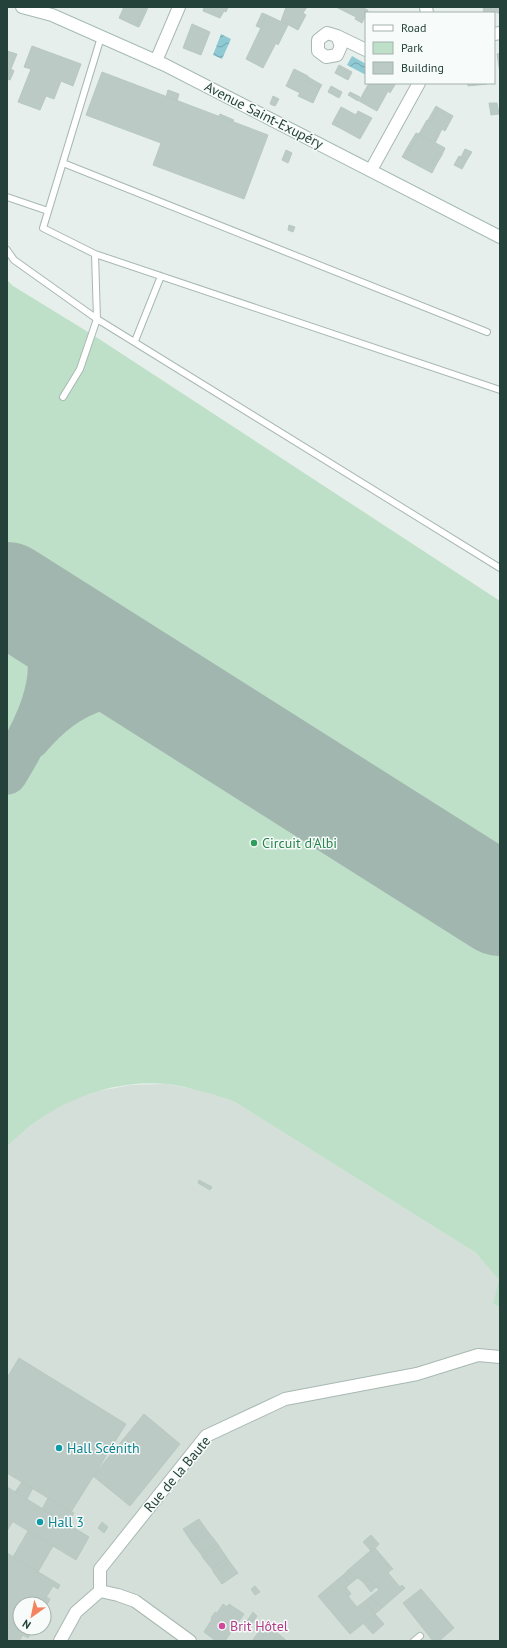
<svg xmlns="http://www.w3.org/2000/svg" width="507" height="1648" viewBox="0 0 507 1648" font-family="'PT Sans',sans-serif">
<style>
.built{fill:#d4dfda;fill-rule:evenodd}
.green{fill:#bfe0c8}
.water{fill:url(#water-waves)}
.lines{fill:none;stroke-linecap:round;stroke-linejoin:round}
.taxiway{stroke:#a2b6b0;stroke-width:41}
.runway{stroke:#a2b6b0;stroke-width:102}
.building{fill:#bbcac4;stroke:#b8c9c2}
.lane-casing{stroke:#a8b8b2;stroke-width:8}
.street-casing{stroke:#a8b8b2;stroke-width:14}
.secondary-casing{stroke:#a4bbb3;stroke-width:14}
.lane{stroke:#fff;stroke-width:6}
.street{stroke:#fff;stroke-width:12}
.secondary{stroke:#fff;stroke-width:12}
.leisure-dot{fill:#2e9e5b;stroke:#f7fbf9;stroke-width:1.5}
.culture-dot{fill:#0f9aa8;stroke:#f7fbf9;stroke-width:1.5}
.hotel-dot{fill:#d1479c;stroke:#f7fbf9;stroke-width:1.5}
.labels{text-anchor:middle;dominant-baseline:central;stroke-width:3;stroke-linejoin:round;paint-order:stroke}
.street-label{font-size:14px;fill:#24423a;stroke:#f7fbf9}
.leisure-label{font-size:14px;fill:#27864d;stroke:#f7fbf9;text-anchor:start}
.culture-label{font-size:14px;fill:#0d838f;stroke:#f7fbf9;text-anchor:start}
.hotel-label{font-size:14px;fill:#b23c85;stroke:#f7fbf9;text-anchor:start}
</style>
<defs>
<pattern id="water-waves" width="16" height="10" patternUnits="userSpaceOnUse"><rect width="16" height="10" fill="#8ec9d4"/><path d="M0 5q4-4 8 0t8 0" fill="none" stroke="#74a5ad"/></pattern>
</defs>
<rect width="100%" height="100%" fill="#e6efeb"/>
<path class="built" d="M 166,1084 L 199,1090 L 235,1102 L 476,1253 L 500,1280 L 493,1304 L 500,1307 L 500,1641 L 7,1641 L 7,1147 L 18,1135 L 45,1115 L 72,1100 L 99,1091 L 131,1085 ZM 20,1604 L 44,1604 L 44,1628 L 20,1628 Z"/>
<path class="green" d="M 7,280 L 13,286 L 93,335 L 500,601 L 500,1307 L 493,1304 L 499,1280 L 476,1253 L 235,1102 C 212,1094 190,1087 167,1084 C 109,1078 46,1105 7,1147 Z"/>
<path class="water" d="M 221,34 L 231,39 L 222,59 L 213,55 Z
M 352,56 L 366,64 L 366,74 L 364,74 L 347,65 Z"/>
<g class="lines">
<path class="taxiway" d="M 7,595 C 19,605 34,616 41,631 C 63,679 31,734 7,774
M 30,739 C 49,717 69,700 97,691 C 103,688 111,685 118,685 C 135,685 151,690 167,694"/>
<path class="runway" d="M 7,593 L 500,905"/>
</g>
<path class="building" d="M 124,7 L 148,7 L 146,12 L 143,11 L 136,26 L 119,18 Z
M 204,7 L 228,7 L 226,12 L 224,11 L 220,18 L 203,11 Z
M 286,7 L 307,7 L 303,13 L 306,15 L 298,30 L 281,21 Z
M 336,7 L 361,7 L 368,10 L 362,23 L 355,19 L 356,17 Z
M 483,7 L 500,7 L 500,13 L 497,13 L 497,12 L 484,13 Z
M 143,11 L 146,12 L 139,27 L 136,26 Z
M 262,13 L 267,15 L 261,28 L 256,26 Z
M 267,15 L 288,25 L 278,45 L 276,43 L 263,68 L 246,59 Z
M 192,24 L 210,32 L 201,55 L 183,48 Z
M 32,46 L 81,64 L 73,86 L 61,81 L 54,99 L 46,96 L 40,110 L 18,102 L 31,69 L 24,67 Z
M 7,51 L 17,54 L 8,76 L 7,76 Z
M 500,53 L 500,73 L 497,54 Z
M 339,65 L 352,72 L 348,80 L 335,73 Z
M 11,69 L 14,71 L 10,80 L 7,79 L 7,76 Z
M 294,69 L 308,76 L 306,81 L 320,88 L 313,103 L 298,96 L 300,93 L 286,86 Z
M 102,72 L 268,135 L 244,199 L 153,165 L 161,143 L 86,115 Z
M 308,77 L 322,85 L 320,88 L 306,81 Z
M 369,83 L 396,83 L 390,93 L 388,91 L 377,111 L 359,101 Z
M 468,83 L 487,83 L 487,84 L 468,86 Z
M 331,86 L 342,92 L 339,98 L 328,92 Z
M 168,90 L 179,94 L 177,101 L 166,97 Z
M 350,92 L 360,97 L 358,101 L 348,95 Z
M 273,96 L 279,99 L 275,106 L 270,104 Z
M 489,103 L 497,103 L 499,114 L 491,115 Z
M 436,106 L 439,108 L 431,122 L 428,120 Z
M 341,107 L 356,115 L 358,111 L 372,118 L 360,139 L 338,127 L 340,124 L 334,120 Z
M 439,108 L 453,116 L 445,131 L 442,129 L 435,143 L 419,134 L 427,120 L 431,122 Z
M 220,114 L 234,120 L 232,122 L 219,116 Z
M 334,120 L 340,124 L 338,127 L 332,124 Z
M 416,133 L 419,134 L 410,150 L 407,148 Z
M 419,134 L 445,148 L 442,155 L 438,152 L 431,163 L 436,165 L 432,173 L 402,157 L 407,148 L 410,150 Z
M 465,149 L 472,152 L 467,160 L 461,157 Z
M 286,150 L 292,153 L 288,163 L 282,160 Z
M 438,152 L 442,155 L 436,165 L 431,163 Z
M 459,156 L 467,160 L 462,169 L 454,165 Z
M 289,225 L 295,227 L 293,232 L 288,230 Z
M 199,1180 L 212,1187 L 210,1190 L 198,1183 Z
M 19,1358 L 126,1424 L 71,1512 L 7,1473 L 7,1378 Z
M 144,1414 L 180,1444 L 130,1506 L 93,1476 Z
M 22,1482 L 33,1488 L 27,1499 L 15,1492 Z
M 7,1487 L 89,1537 L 76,1560 L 7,1518 Z
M 48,1498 L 74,1513 L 67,1524 L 42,1509 Z
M 7,1518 L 13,1521 L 7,1531 Z
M 199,1519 L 206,1529 L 191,1541 L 183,1529 Z
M 102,1522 L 108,1527 L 104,1533 L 98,1528 Z
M 206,1529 L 209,1533 L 193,1544 L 191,1541 Z
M 28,1531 L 53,1546 L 38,1572 L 13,1557 Z
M 209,1533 L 217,1543 L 201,1554 L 193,1544 Z
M 371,1535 L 379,1544 L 372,1552 L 363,1542 Z
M 217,1543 L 219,1546 L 203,1558 L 201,1554 Z
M 219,1546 L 227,1558 L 212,1569 L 203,1558 Z
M 375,1548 L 393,1569 L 391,1570 L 380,1557 L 376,1559 L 369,1552 Z
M 369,1552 L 376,1559 L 380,1557 L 391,1570 L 388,1573 L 400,1587 L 402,1585 L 405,1588 L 382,1608 L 371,1596 L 379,1590 L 376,1587 L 368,1578 L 363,1582 L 358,1578 L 356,1579 L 348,1570 Z
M 7,1553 L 60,1585 L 58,1589 L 53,1586 L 42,1604 L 20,1604 L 20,1628 L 27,1628 L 26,1630 L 31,1633 L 28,1638 L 23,1635 L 19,1641 L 7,1641 Z
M 227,1558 L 229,1561 L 214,1573 L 212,1569 Z
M 229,1561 L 238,1573 L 222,1584 L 214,1573 Z
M 348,1570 L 356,1579 L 350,1584 L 343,1575 Z
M 343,1575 L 350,1584 L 343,1590 L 357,1607 L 365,1601 L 375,1614 L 350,1634 L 318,1596 Z
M 368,1578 L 376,1587 L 371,1592 L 363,1582 Z
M 255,1586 L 260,1592 L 255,1595 L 251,1589 Z
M 346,1587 L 351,1594 L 348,1596 L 343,1590 Z
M 421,1589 L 454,1628 L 439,1641 L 433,1641 L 403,1603 Z
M 371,1596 L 382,1608 L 375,1614 L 365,1601 Z
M 46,1597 L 50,1599 L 47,1605 L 43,1603 Z
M 223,1604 L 227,1607 L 229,1604 L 244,1614 L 225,1641 L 216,1641 L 204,1632 L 212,1619 L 211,1618 L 215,1612 L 217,1613 Z
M 253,1612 L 257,1616 L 252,1624 L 247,1621 Z
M 375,1614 L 384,1624 L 373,1634 L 363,1623 Z
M 265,1623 L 287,1641 L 252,1641 Z"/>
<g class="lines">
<defs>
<path id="lane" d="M 63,163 L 487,332
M 7,197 L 48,211
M 7,250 L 14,260 L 97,319 L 500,568
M 95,254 L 43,228 L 101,37
M 135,341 L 161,276
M 63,397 L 80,369 L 97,319 L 95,254 L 500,390
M 414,1641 L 420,1636"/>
<path id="street" d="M 426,7 L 427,13
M 494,34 L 500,33
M 337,36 L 341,46 L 337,55 L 326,57 L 318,51 L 318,40 L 327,33 L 337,36 L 366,50
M 156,61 L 179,7
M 371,170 L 419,83
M 100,1591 L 100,1569 L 206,1436 L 285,1399 L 417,1374 L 478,1355 L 500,1357
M 100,1591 L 118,1595 L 135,1601 L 190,1641
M 60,1641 L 76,1612 L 100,1591"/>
<path id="secondary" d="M 22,7 L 52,15 L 165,65 L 500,237"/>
</defs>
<use href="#lane" class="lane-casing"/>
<use href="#street" class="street-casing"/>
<use href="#secondary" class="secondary-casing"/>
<use href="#lane" class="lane"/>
<use href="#street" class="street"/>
<use href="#secondary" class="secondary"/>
</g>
<circle class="leisure-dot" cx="254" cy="843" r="4"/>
<g class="culture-dot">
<circle cx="59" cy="1448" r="4"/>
<circle cx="40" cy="1522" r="4"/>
</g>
<circle class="hotel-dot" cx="222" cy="1626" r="4"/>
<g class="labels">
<g class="street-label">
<text transform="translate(264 115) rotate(27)">Avenue Saint-Exupéry</text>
<text transform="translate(177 1474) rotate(-50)">Rue de la Baute</text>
</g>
<g class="leisure-label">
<text x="262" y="843">Circuit d'Albi</text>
</g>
<g class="culture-label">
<text x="67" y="1448">Hall Scénith</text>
<text x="48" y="1522">Hall 3</text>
</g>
<g class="hotel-label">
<text x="230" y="1626">Brit Hôtel</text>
</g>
</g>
<rect width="507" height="1648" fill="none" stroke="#24423a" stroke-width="16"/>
<rect x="365" y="12" width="130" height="72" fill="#f7fbf9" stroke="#a3b1ad"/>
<rect x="373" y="25" width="20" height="6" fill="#ffffff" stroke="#a3b1ad"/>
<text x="401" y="32" font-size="12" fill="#24423a">Road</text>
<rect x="373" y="42" width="20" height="12" fill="#bfe0c8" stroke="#a3b1ad"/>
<text x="401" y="52" font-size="12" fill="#24423a">Park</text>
<rect x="373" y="62" width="20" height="12" fill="#bbcac4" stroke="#a3b1ad"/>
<text x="401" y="72" font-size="12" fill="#24423a">Building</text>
<g transform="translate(32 1616) rotate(213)"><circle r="19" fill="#f7fbf9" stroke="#a3b1ad"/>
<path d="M0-3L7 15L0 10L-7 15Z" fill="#f4845f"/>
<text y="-6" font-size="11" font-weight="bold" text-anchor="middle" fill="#24423a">N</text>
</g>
</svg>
